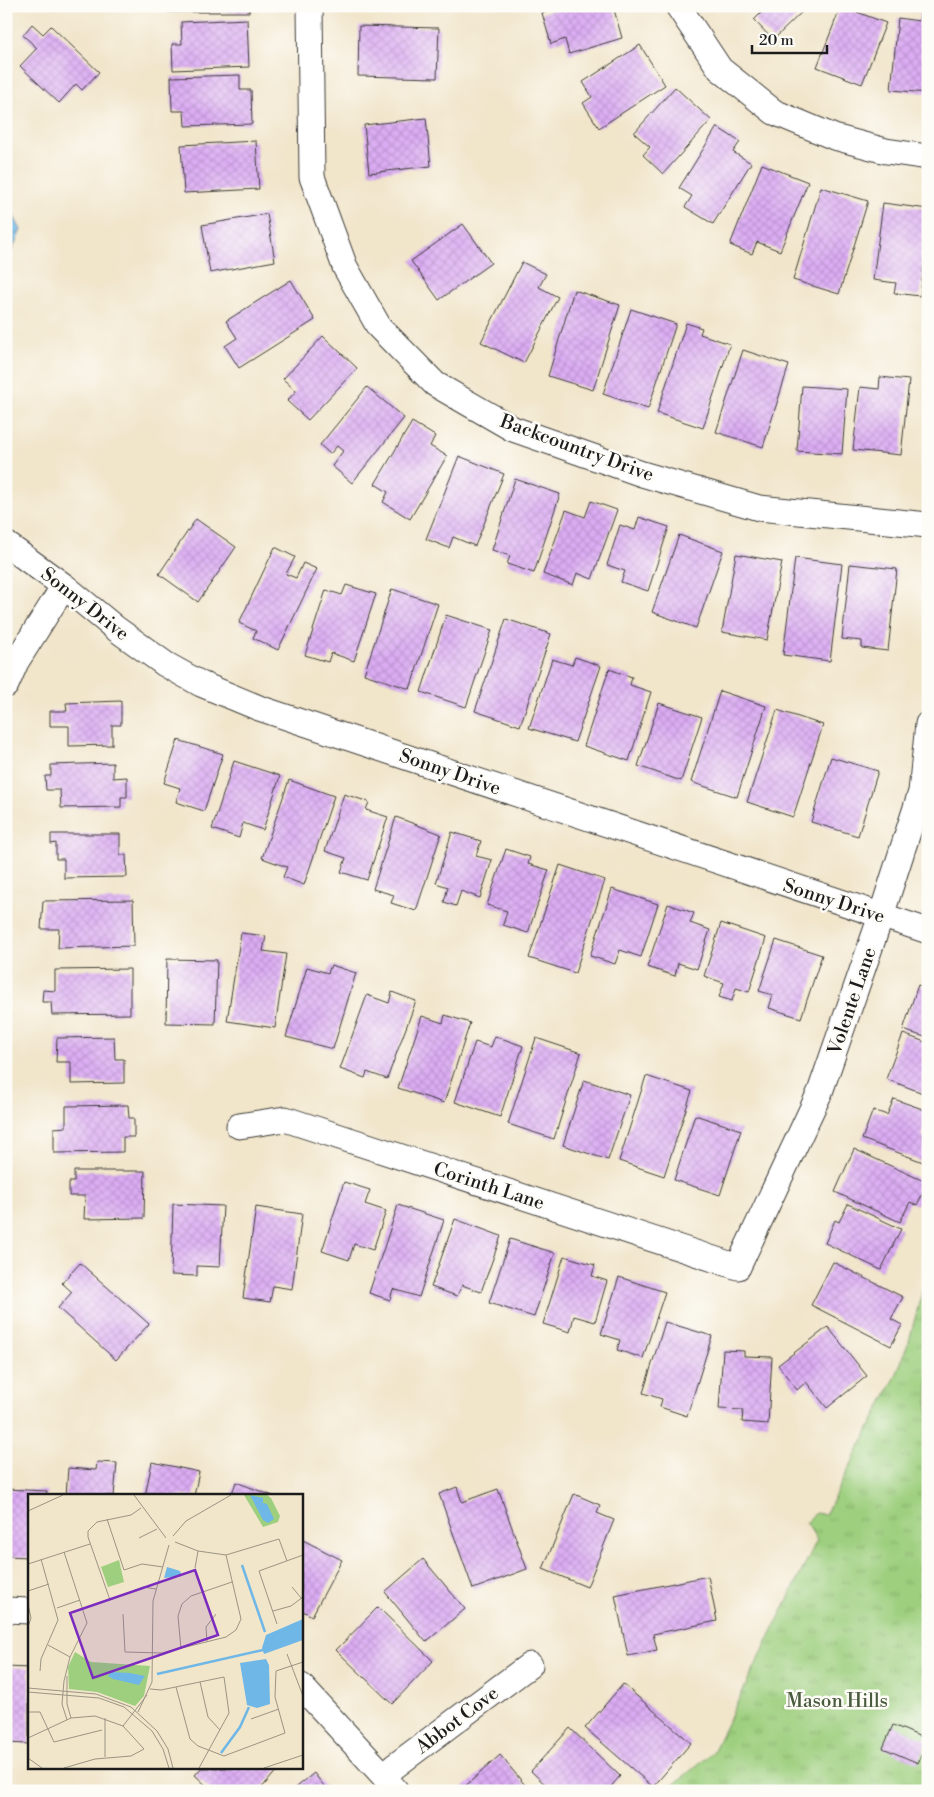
<svg xmlns="http://www.w3.org/2000/svg" width="934" height="1797" viewBox="0 0 934 1797" font-family="'Libre Bodoni',serif">
<style>
.park{fill:url(#park-tufts);stroke:#5c764d}
.water{fill:url(#water-waves);stroke:#466a81}
.building{fill:url(#building-cross-hatch)}
.lines{fill:none;stroke-linecap:round;stroke-linejoin:round}
.minor-casing{stroke:#3c3a36;stroke-width:27}
.minor{stroke:#fff;stroke-width:25}
.labels{text-anchor:middle;dominant-baseline:central;stroke-width:5;stroke-linejoin:round;paint-order:stroke}
.street-label{font-size:19px;fill:#1c1c1c;stroke:#fdfcf7}
.park-label{font-size:19px;fill:#495b3e;stroke:#fdfcf7}
.inset-river{fill:none;stroke:#6fb7e6;stroke-width:2.5}
.inset-road{fill:none;stroke:#9c9584;stroke-width:1}
.view{fill:#7b2cbf;fill-opacity:0.15;stroke:#7b2cbf;stroke-width:2.5}
.inset-edge{fill:none;stroke:#1c1c1c;stroke-width:2.5}
</style>
<defs>
<pattern id="park-tufts" width="24" height="20" patternUnits="userSpaceOnUse" patternTransform="scale(1.25)"><rect width="24" height="20" fill="#9dcf7e"/><path d="M3 7l-1-3M5 7V3M7 7l1-3M15 17l-1-3M17 17v-4M19 17l1-3" fill="none" stroke="#87b16c"/></pattern>
<pattern id="water-waves" width="16" height="10" patternUnits="userSpaceOnUse" patternTransform="scale(1.25)"><rect width="16" height="10" fill="#6fb7e6"/><path d="M0 5q4-4 8 0t8 0" fill="none" stroke="#5a94ba"/></pattern>
<pattern id="building-cross-hatch" width="8" height="8" patternUnits="userSpaceOnUse" patternTransform="scale(1.25)"><rect width="8" height="8" fill="#dbacf3"/><path d="M0 0l8 8M0 8l8-8" fill="none" stroke="#bb93d0"/></pattern>
</defs>
<rect width="100%" height="100%" fill="#fdfcf7"/>
<filter id="ink" filterUnits="userSpaceOnUse"><feTurbulence type="fractalNoise" baseFrequency=".02" numOctaves="2"/><feDisplacementMap in="SourceGraphic" scale="10" xChannelSelector="R" yChannelSelector="G"/><feConvolveMatrix kernelMatrix="1 2 1 2 8 2 1 2 1" color-interpolation-filters="sRGB"/></filter>
<filter id="wash" filterUnits="userSpaceOnUse"><feTurbulence type="fractalNoise" baseFrequency=".0096" numOctaves="4" result="noise"/><feDisplacementMap in="SourceGraphic" scale="20" xChannelSelector="R" yChannelSelector="G"/><feGaussianBlur stdDeviation="1.12" result="paint"/><feColorMatrix in="noise" values="0 0 0 0 0 0 0 0 0 0 0 0 0 0 0 0 0 1.4 0 .05"/><feComposite in="paint" operator="in"/></filter>
<g filter="url(#wash)">
<rect width="100%" height="100%" fill="#f1e5ca"/>
<path class="park" d="M 928,1269 L 928,1791 L 666,1791 L 713,1752 L 817,1540 L 806,1522 L 816,1513 L 825,1515 L 896,1376 L 909,1341 Z"/>
<path class="water" d="M 6,201 L 21,230 L 6,264 Z"/>
<g id="blocks">
<path class="building" d="M 168,6 L 250,6 L 249,12 L 168,12 Z
M 565,6 L 613,6 L 622,38 L 569,54 L 565,39 L 551,44 L 542,13 Z
M 759,6 L 808,6 L 773,40 L 754,20 L 763,11 Z
M 841,6 L 886,23 L 862,84 L 817,67 Z
M 920,12 L 928,13 L 928,93 L 891,90 L 898,18 L 919,21 Z
M 247,19 L 249,67 L 173,70 L 172,44 L 182,44 L 181,22 Z
M 32,24 L 43,34 L 51,26 L 99,72 L 82,90 L 76,84 L 59,103 L 20,66 L 37,48 L 23,35 Z
M 359,26 L 439,28 L 437,78 L 358,76 Z
M 640,45 L 665,85 L 599,128 L 583,103 L 592,97 L 583,82 Z
M 240,75 L 240,90 L 251,90 L 252,124 L 185,126 L 184,111 L 172,111 L 171,77 Z
M 675,87 L 711,120 L 663,174 L 643,155 L 650,147 L 634,133 Z
M 426,118 L 431,166 L 369,173 L 364,125 Z
M 717,127 L 740,142 L 733,152 L 751,163 L 713,224 L 685,207 L 692,196 L 679,188 Z
M 256,141 L 259,189 L 184,193 L 181,145 Z
M 762,164 L 808,182 L 780,251 L 757,242 L 752,254 L 730,245 Z
M 821,187 L 868,201 L 839,294 L 793,280 Z
M 883,203 L 928,209 L 928,232 L 920,296 L 894,293 L 896,283 L 873,280 Z
M 267,214 L 275,261 L 210,273 L 202,225 Z
M 463,224 L 491,263 L 439,300 L 411,261 Z
M 522,262 L 546,274 L 539,287 L 558,297 L 524,363 L 481,342 Z
M 291,280 L 315,320 L 239,368 L 225,346 L 237,338 L 226,321 Z
M 574,290 L 620,305 L 593,390 L 548,376 Z
M 631,309 L 676,324 L 648,409 L 603,394 Z
M 686,323 L 702,328 L 700,334 L 730,344 L 703,428 L 657,413 Z
M 323,336 L 357,368 L 308,420 L 287,401 L 296,391 L 283,379 Z
M 743,350 L 789,365 L 763,447 L 716,432 Z
M 880,377 L 909,380 L 901,455 L 853,450 L 860,387 L 879,389 Z
M 802,386 L 847,389 L 842,454 L 797,451 Z
M 367,387 L 404,418 L 352,483 L 332,466 L 343,451 L 337,446 L 330,454 L 320,445 Z
M 412,422 L 435,436 L 430,446 L 447,456 L 410,519 L 383,502 L 388,492 L 375,484 Z
M 459,456 L 504,474 L 475,546 L 453,537 L 449,548 L 426,539 Z
M 515,479 L 560,494 L 534,573 L 507,564 L 510,556 L 492,550 Z
M 591,501 L 617,510 L 592,579 L 577,573 L 573,585 L 543,574 L 566,510 L 585,517 Z
M 639,517 L 669,527 L 648,591 L 621,582 L 625,571 L 607,565 L 620,525 L 635,530 Z
M 196,519 L 236,547 L 198,602 L 159,574 Z
M 679,535 L 723,551 L 696,628 L 652,612 Z
M 275,547 L 295,557 L 286,574 L 296,578 L 303,563 L 317,569 L 278,650 L 253,638 L 256,631 L 239,623 Z
M 736,554 L 782,562 L 767,640 L 722,632 Z
M 795,558 L 842,564 L 830,661 L 783,655 Z
M 850,564 L 897,569 L 888,651 L 862,648 L 862,641 L 842,639 Z
M 346,585 L 376,594 L 354,661 L 331,653 L 328,662 L 305,655 L 326,590 L 342,595 Z
M 392,589 L 438,604 L 410,689 L 364,674 Z
M 446,615 L 492,630 L 466,707 L 421,692 Z
M 506,619 L 551,634 L 520,726 L 475,711 Z
M 575,657 L 601,666 L 575,742 L 529,728 L 552,659 L 572,665 Z
M 609,669 L 632,677 L 630,685 L 651,692 L 629,761 L 584,746 Z
M 720,691 L 766,706 L 737,797 L 691,782 Z
M 121,701 L 121,725 L 112,725 L 112,745 L 69,746 L 69,726 L 50,726 L 50,711 L 67,711 L 66,703 Z
M 659,703 L 702,717 L 681,781 L 638,766 Z
M 777,710 L 823,725 L 793,817 L 747,802 Z
M 178,740 L 223,754 L 204,811 L 176,802 L 180,788 L 164,783 Z
M 831,757 L 878,771 L 858,836 L 811,822 Z
M 234,761 L 280,776 L 263,830 L 243,823 L 239,838 L 212,829 Z
M 113,763 L 113,778 L 127,777 L 127,797 L 121,797 L 121,807 L 61,808 L 60,790 L 46,790 L 45,776 L 51,776 L 51,765 Z
M 289,780 L 334,796 L 304,885 L 283,877 L 287,867 L 262,858 Z
M 344,794 L 369,802 L 366,810 L 388,817 L 367,880 L 341,872 L 346,858 L 325,851 Z
M 396,817 L 441,834 L 416,911 L 391,903 L 394,895 L 373,889 Z
M 452,832 L 481,841 L 476,856 L 492,860 L 480,898 L 461,891 L 456,906 L 444,902 L 448,887 L 436,883 Z
M 51,834 L 120,834 L 120,855 L 126,855 L 127,877 L 64,878 L 64,859 L 56,859 L 56,843 L 51,844 Z
M 506,849 L 530,857 L 528,864 L 549,870 L 528,933 L 503,925 L 507,911 L 487,905 Z
M 560,865 L 605,880 L 575,973 L 529,958 Z
M 612,889 L 658,904 L 641,957 L 620,950 L 615,964 L 590,956 Z
M 133,900 L 134,946 L 58,948 L 59,929 L 41,929 L 43,901 Z
M 668,904 L 694,913 L 690,923 L 710,930 L 697,969 L 678,963 L 675,976 L 647,967 Z
M 721,923 L 766,938 L 749,992 L 736,988 L 732,1001 L 719,997 L 724,983 L 704,976 Z
M 241,933 L 266,936 L 263,951 L 286,954 L 275,1028 L 227,1021 Z
M 776,940 L 822,955 L 801,1018 L 769,1008 L 773,995 L 759,991 Z
M 167,959 L 217,960 L 215,1024 L 166,1023 Z
M 331,965 L 356,973 L 333,1049 L 286,1037 L 307,967 L 328,973 Z
M 130,969 L 130,1014 L 52,1015 L 51,1002 L 42,1002 L 43,990 L 55,991 L 55,970 Z
M 918,985 L 928,988 L 928,1038 L 903,1030 Z
M 392,992 L 416,1001 L 387,1079 L 367,1072 L 365,1078 L 340,1069 L 367,995 L 389,1003 Z
M 445,1015 L 470,1023 L 444,1103 L 398,1088 L 422,1016 L 443,1023 Z
M 903,1034 L 928,1043 L 928,1095 L 886,1079 Z
M 495,1036 L 523,1046 L 500,1117 L 455,1102 L 475,1042 L 491,1047 Z
M 114,1037 L 115,1059 L 124,1059 L 124,1083 L 71,1084 L 71,1062 L 56,1062 L 57,1038 Z
M 536,1038 L 581,1053 L 554,1139 L 508,1124 Z
M 646,1076 L 692,1091 L 664,1176 L 619,1161 Z
M 584,1080 L 630,1095 L 608,1160 L 563,1145 Z
M 894,1099 L 928,1111 L 928,1120 L 922,1136 L 928,1139 L 928,1150 L 923,1162 L 862,1139 L 873,1110 L 887,1115 Z
M 128,1105 L 129,1118 L 134,1118 L 134,1137 L 123,1137 L 123,1152 L 54,1153 L 54,1128 L 66,1127 L 66,1106 Z
M 695,1115 L 741,1130 L 720,1195 L 674,1180 Z
M 854,1149 L 928,1183 L 917,1205 L 910,1202 L 900,1222 L 835,1192 Z
M 74,1171 L 145,1171 L 144,1218 L 84,1219 L 85,1196 L 69,1196 L 69,1182 L 74,1182 Z
M 344,1182 L 370,1190 L 365,1204 L 386,1211 L 373,1250 L 354,1244 L 349,1260 L 322,1251 Z
M 173,1204 L 223,1206 L 220,1267 L 197,1266 L 197,1276 L 171,1275 Z
M 848,1204 L 901,1229 L 881,1270 L 825,1243 L 835,1220 L 839,1222 Z
M 398,1205 L 444,1220 L 419,1297 L 393,1289 L 390,1300 L 369,1293 Z
M 256,1207 L 302,1214 L 292,1289 L 273,1286 L 270,1302 L 243,1298 Z
M 455,1219 L 501,1236 L 481,1292 L 462,1285 L 457,1296 L 431,1287 Z
M 510,1239 L 555,1253 L 534,1317 L 489,1303 Z
M 564,1256 L 595,1265 L 592,1276 L 607,1281 L 595,1322 L 574,1316 L 570,1332 L 543,1324 Z
M 833,1262 L 903,1297 L 891,1319 L 902,1325 L 891,1346 L 811,1305 Z
M 80,1263 L 149,1324 L 116,1360 L 58,1308 L 72,1292 L 62,1283 Z
M 619,1277 L 665,1292 L 643,1358 L 617,1350 L 620,1340 L 601,1334 Z
M 665,1322 L 712,1336 L 687,1416 L 660,1407 L 662,1399 L 643,1393 Z
M 828,1327 L 867,1376 L 827,1408 L 806,1382 L 797,1390 L 778,1365 Z
M 723,1350 L 744,1351 L 744,1356 L 772,1357 L 768,1424 L 742,1422 L 743,1410 L 719,1409 Z
M 97,1462 L 117,1463 L 114,1496 L 66,1496 L 68,1468 L 96,1470 Z
M 152,1462 L 199,1472 L 194,1496 L 145,1496 Z
M 236,1482 L 273,1496 L 231,1496 Z
M 457,1487 L 462,1502 L 498,1489 L 527,1569 L 473,1589 L 439,1494 Z
M 6,1489 L 47,1491 L 46,1496 L 29,1496 L 29,1557 L 6,1556 Z
M 574,1494 L 600,1505 L 597,1513 L 614,1520 L 587,1587 L 543,1569 Z
M 301,1539 L 342,1560 L 312,1616 L 301,1610 Z
M 423,1559 L 465,1609 L 426,1642 L 385,1592 Z
M 708,1576 L 717,1621 L 653,1634 L 657,1650 L 628,1656 L 615,1595 Z
M 378,1607 L 433,1661 L 392,1704 L 336,1650 Z
M 6,1667 L 29,1668 L 29,1744 L 6,1743 Z
M 623,1684 L 691,1743 L 653,1787 L 585,1728 Z
M 893,1725 L 928,1740 L 918,1763 L 883,1748 Z
M 570,1728 L 620,1776 L 607,1791 L 552,1791 L 531,1771 Z
M 500,1755 L 530,1791 L 460,1791 Z
M 201,1768 L 279,1768 L 259,1791 L 212,1791 L 195,1775 Z
M 314,1773 L 328,1791 L 292,1791 Z"/>
</g>
</g>
<g filter="url(#ink)">
<use href="#blocks" fill-opacity="0" stroke="#3c3a36" stroke-width="1"/>
<g class="lines">
<defs>
<path id="minor" d="M 310,6 L 312,177 L 345,267 L 379,327 L 435,384 L 513,429 L 642,474 L 759,508 L 928,525
M 678,6 L 720,69 L 774,112 L 834,137 L 886,151 L 928,157
M 6,544 L 64,586 L 115,628 L 165,664 L 201,684 L 259,708 L 928,931
M 6,685 L 16,662 L 64,586
M 239,1126 L 285,1119 L 738,1267 L 820,1092 L 881,916 L 921,792 L 928,724
M 6,1610 L 29,1611
M 301,1686 L 383,1775 L 396,1791
M 383,1775 L 530,1665"/>
</defs>
<use href="#minor" class="minor-casing"/>
<use href="#minor" class="minor"/>
</g>
</g>
<g class="labels">
<g class="street-label">
<text transform="translate(577 448) rotate(20)">Backcountry Drive</text>
<text transform="translate(85 604) rotate(38)">Sonny Drive</text>
<text transform="translate(450 772) rotate(19)">Sonny Drive</text>
<text transform="translate(834 901) rotate(18)">Sonny Drive</text>
<text transform="translate(852 1001) rotate(-71)">Volente Lane</text>
<text transform="translate(489 1186) rotate(18)">Corinth Lane</text>
<text transform="translate(457 1720) rotate(-37)">Abbot Cove</text>
</g>
<g class="park-label">
<text x="837" y="1701">Mason Hills</text>
</g>
</g>
<g transform="translate(28 1494)">
<rect width="275" height="275" fill="#f1e5ca"/>
<path d="M 216,1 L 239,1 L 243,4 L 252,22 L 250,28 L 235,33 ZM 91,66 L 96,88 L 80,93 L 73,73 ZM 47,158 L 63,168 L 122,172 L 116,202 L 107,212 L 69,198 L 41,195 L 40,173 Z" fill="#9dcf7e"/>
<path d="M 222,1 L 235,4 L 235,9 L 239,10 L 246,25 L 240,29 L 235,26 ZM 139,73 L 152,77 L 154,82 L 136,84 ZM 275,125 L 275,146 L 236,160 L 234,154 L 238,141 ZM 238,165 L 241,171 L 242,210 L 229,214 L 219,211 L 212,169 ZM 83,178 L 102,179 L 117,182 L 111,191 L 85,185 L 80,182 Z" fill="#6fb7e6"/>
<path class="inset-river" d="M 214,71 L 237,138M 129,180 L 235,156M 193,259 L 212,233 L 221,213"/>
<path class="inset-road" d="M 106,1 L 138,44M 113,14 L 103,21 L 69,28 L 60,37 L 60,43 L 82,106 L 115,93 L 128,95M 0,17 L 35,1M 79,25 L 96,76 L 114,70 L 135,73M 145,42 L 158,27 L 203,1M 111,44 L 129,35M 147,48 L 170,57 L 198,61 L 251,45 L 259,67M 36,58 L 59,129 L 42,163 L 36,187 L 34,210 L 39,226M 0,70 L 62,50M 167,74 L 170,57M 264,93 L 274,105M 0,97 L 21,90M 0,110 L 3,124 L 0,133M 29,114 L 52,106M 245,117 L 263,112 L 275,103M 95,120 L 97,158 L 134,159 L 198,143 L 208,136 L 213,125 L 198,61M 249,130 L 231,77 L 275,61M 179,148 L 178,133 L 188,120M 20,151 L 42,163M 153,155 L 150,122 L 154,110 L 163,102 L 204,88M 259,160 L 275,202M 12,177 L 13,165 L 30,126 L 13,65M 39,182 L 39,210 L 43,224M 172,188 L 180,223 L 192,236M 148,193 L 162,245 L 170,252 L 196,262 L 257,239 L 247,203 L 248,177 L 275,168M 0,194 L 68,200 L 103,213 L 129,237 L 140,255 L 145,274M 122,195 L 133,196 L 196,183 L 201,219 L 171,274M 0,198 L 71,204 L 96,213 L 124,237 L 135,255 L 141,274M 0,218 L 12,218 L 26,248 L 74,236M 110,218 L 124,188 L 125,107 L 141,51M 77,224 L 77,263M 223,225 L 251,215M 95,232 L 119,201M 0,244 L 43,224 L 67,222 L 95,232 L 116,255 L 103,262 L 67,265 L 36,274M 0,264 L 14,274M 236,274 L 275,261"/>
<path class="view" d="M 167,76 L 190,141 L 65,184 L 42,119 Z"/>
<rect width="275" height="275" class="inset-edge"/>
</g>
<rect width="934" height="1797" fill="none" stroke="#fdfcf7" stroke-width="25"/>
<path d="M752 45v8h75v-8" fill="none" stroke="#1c1c1c" stroke-width="2.5"/>
<text x="759" y="45" font-size="15" fill="#1c1c1c" stroke="#fdfcf7" stroke-width="4" paint-order="stroke">20 m</text>
</svg>
